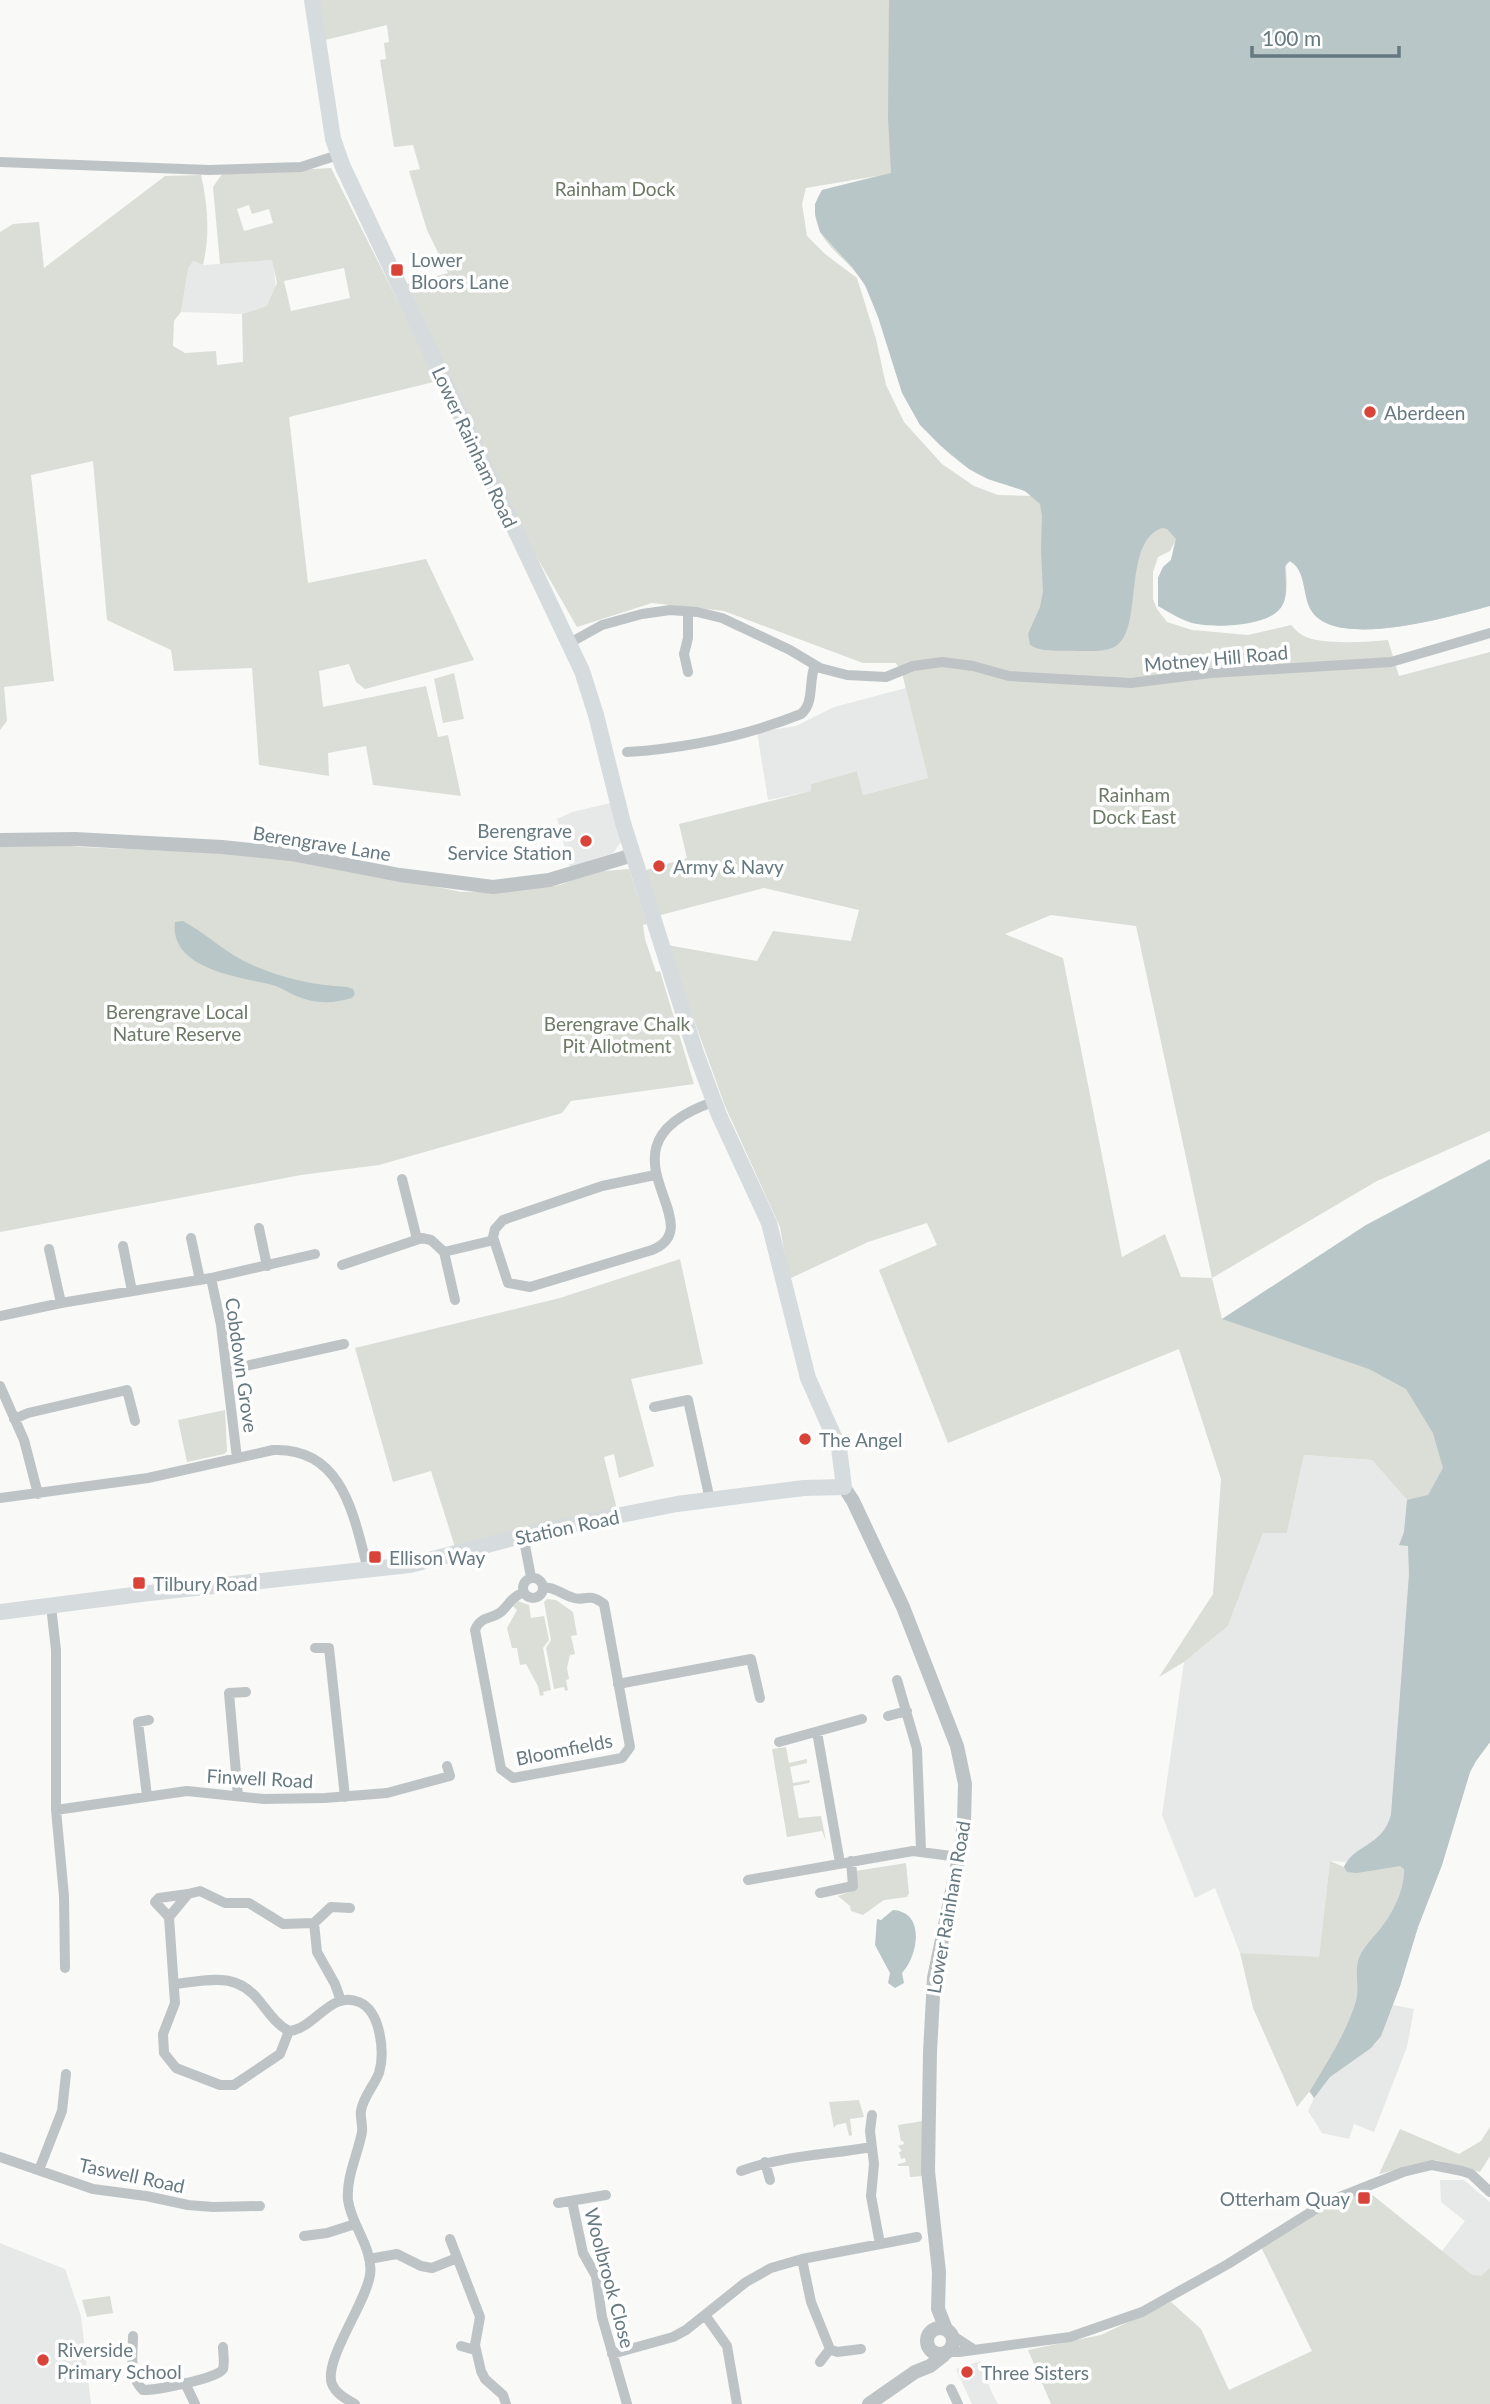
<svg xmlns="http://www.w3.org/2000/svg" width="1490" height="2404" viewBox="0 0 1490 2404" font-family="Lato,sans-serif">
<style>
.built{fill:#e7e9e8}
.green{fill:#daded6;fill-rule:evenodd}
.water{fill:#b8c6c8}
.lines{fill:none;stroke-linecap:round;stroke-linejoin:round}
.minor{stroke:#bec4c6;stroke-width:10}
.tertiary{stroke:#bec4c6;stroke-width:14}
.secondary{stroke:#d6dbde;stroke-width:16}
.poi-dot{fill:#d94438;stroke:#fff;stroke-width:2.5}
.labels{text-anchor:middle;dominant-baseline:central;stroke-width:7;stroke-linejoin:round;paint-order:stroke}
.park-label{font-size:19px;fill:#6b7965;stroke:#fff}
.poi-label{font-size:19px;fill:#667980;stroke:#fff;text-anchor:start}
.street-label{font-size:19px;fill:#667980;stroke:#fff}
</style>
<rect width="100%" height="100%" fill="#f9f9f7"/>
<path class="built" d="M 273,260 L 276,290 L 268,306 L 242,314 L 181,312 L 188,269 L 193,261 L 203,265 Z
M 906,688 L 928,778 L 863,795 L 857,771 L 811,784 L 812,791 L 768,800 L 757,732 L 796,726 L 834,707 Z
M 610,803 L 621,842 L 613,853 L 570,867 L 557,819 L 572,812 Z
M 1304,1455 L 1372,1460 L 1407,1500 L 1404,1532 L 1399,1544 L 1408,1545 L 1409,1574 L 1391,1815 L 1388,1826 L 1374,1841 L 1345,1862 L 1330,1861 L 1319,1958 L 1240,1953 L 1215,1888 L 1195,1898 L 1162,1815 L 1184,1662 L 1228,1626 L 1263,1533 L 1287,1533 Z
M 1393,2005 L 1414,2009 L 1407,2047 L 1374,2132 L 1354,2124 L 1349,2139 L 1322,2133 L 1308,2111 L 1314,2098 L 1330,2077 L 1376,2043 Z
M 1440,2180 L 1464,2180 L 1490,2202 L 1490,2275 L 1475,2280 L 1442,2251 L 1465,2221 L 1441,2202 Z
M 0,2243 L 65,2269 L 81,2316 L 91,2404 L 0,2404 Z
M 980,2361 L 992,2393 L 998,2404 L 972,2404 L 956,2369 Z"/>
<path class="green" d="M 314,0 L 1490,0 L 1490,606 C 1452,616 1341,649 1313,613 C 1302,598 1307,570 1289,561 L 1286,562 C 1286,576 1289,594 1282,606 C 1269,627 1214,628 1193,623 C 1180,620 1169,612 1158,606 L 1158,578 L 1163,567 L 1171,560 L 1175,542 L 1170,551 L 1158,557 L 1153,572 L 1153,599 L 1157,609 L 1167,622 L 1192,630 L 1248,635 L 1291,625 C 1294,628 1299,634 1304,636 C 1320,645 1369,642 1388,640 L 1399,676 L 1490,652 L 1490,1131 L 1377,1181 L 1212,1278 L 1222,1319 L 1428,1198 L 1490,1742 L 1476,1761 L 1470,1772 L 1442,1865 L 1418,1927 L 1400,1986 L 1381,2036 L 1371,2048 L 1330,2077 L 1314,2098 L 1309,2092 L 1297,2107 L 1253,2008 L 1240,1953 L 1319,1957 L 1330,1861 L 1344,1867 C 1355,1844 1382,1847 1391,1815 L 1409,1574 L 1408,1546 L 1399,1545 L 1404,1532 L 1407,1500 L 1372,1460 L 1304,1455 L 1287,1533 L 1263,1533 L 1228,1626 L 1184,1662 L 1159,1677 L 1213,1594 L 1221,1479 L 1179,1349 L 948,1443 L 879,1270 L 937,1245 L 927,1223 L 868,1242 L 789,1279 L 780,1227 L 725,1106 L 667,945 L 757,961 L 773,931 L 851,941 L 859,910 L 764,888 L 657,916 L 643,871 L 687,858 L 679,824 L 811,791 L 811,784 L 857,771 L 863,795 L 928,778 L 902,673 L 896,663 L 863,663 L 724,611 L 652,603 L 577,627 L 523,533 L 407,284 L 448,273 L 427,230 L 409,171 L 420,169 L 413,145 L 394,147 L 380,60 L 386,59 L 384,43 L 389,42 L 387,25 L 321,41 ZM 877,176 L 822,190 C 814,201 813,213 818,226 C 825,249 852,262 864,284 C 896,340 887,395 940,445 C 953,458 970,471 988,479 C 1002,485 1020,486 1032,496 L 998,495 L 974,486 L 942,464 L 904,422 L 886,385 L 876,339 L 857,278 L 825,254 L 807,236 L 802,204 L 806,188 ZM 1051,915 L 1136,926 L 1212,1278 L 1181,1277 L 1165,1234 L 1122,1257 L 1063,958 L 1005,934 Z
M 331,168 L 438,381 L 289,417 L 308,583 L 426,559 L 474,660 L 365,689 L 356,682 L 349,664 L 319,671 L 323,707 L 426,686 L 438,737 L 448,735 L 461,796 L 373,785 L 366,746 L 328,753 L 329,776 L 259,765 L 252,668 L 174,671 L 171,650 L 107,620 L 93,461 L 31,475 L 54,681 L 4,687 L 7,721 L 0,730 L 0,232 L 13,224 L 39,222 L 44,268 L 165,176 L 201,175 C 208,204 210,236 203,265 L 193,261 L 188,269 L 181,312 L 174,321 L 173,346 L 185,353 L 216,351 L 217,365 L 243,362 L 242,314 L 267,306 L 277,283 L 272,260 L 220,264 L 213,187 L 222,174 ZM 249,205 L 252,214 L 269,209 L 273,223 L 244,231 L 237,209 ZM 344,268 L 350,298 L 291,311 L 284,281 Z
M 454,673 L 464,719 L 443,723 L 434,679 Z
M 41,843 L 79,847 L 249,854 L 346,868 L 461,892 L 513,891 L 560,885 L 592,872 L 629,869 L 647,924 L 643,925 L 645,939 L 656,972 L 660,971 L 694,1084 L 571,1101 L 562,1113 L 379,1165 L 301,1175 L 0,1232 L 0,845 Z
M 680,1259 L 703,1364 L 631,1379 L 654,1466 L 619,1478 L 614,1454 L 604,1457 L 618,1513 L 455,1547 L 431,1471 L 393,1482 L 355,1348 L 560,1298 Z
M 225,1410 L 227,1451 L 224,1454 L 187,1462 L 178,1420 Z
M 547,1599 L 556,1600 L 573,1612 L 577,1635 L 571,1636 L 575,1654 L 570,1655 L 567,1668 L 569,1679 L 566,1680 L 568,1690 L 565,1691 L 564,1687 L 554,1689 L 546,1648 L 551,1640 L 544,1602 Z
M 518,1601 L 529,1605 L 531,1618 L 544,1616 L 549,1640 L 543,1648 L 551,1690 L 543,1692 L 544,1695 L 540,1696 L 538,1686 L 526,1664 L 520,1665 L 517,1648 L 512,1648 L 507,1628 L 517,1610 L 513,1606 Z
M 786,1747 L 789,1763 L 807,1759 L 807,1763 L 790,1767 L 793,1783 L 810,1780 L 809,1783 L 793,1786 L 799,1818 L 821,1816 L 826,1841 L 822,1831 L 787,1837 L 772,1749 Z
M 906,1863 L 909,1893 L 907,1897 L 884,1900 L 863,1915 L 851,1911 L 850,1906 L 838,1896 L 855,1890 L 856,1871 Z
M 859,2100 L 864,2117 L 850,2119 L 852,2135 L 849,2136 L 846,2123 L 836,2125 L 834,2128 L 829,2102 Z
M 923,2121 L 923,2176 L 910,2177 L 909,2166 L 898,2166 L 898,2164 L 906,2162 L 905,2158 L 901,2159 L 899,2152 L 902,2151 L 898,2146 L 904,2144 L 903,2141 L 901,2141 L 898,2125 Z
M 1490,2127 L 1490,2156 L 1480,2172 L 1436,2160 L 1379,2174 L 1400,2129 L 1459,2154 L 1481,2141 Z
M 1364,2193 L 1370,2193 L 1472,2275 L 1481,2276 L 1490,2268 L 1490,2404 L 1051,2404 L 1028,2350 L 1101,2335 L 1171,2302 L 1201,2329 L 1229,2390 L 1312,2351 L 1261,2247 L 1329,2206 Z
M 110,2296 L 113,2313 L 87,2317 L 82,2300 Z"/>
<path class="water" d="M 889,0 L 1490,0 L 1490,606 C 1452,616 1341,649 1313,613 C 1301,598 1308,571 1290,561 L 1285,566 C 1285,578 1288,593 1283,604 C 1272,628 1214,628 1192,623 C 1180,619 1169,612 1158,606 L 1158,578 L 1163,567 L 1171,560 L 1176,539 L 1167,529 L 1162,528 C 1121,542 1145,632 1114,647 C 1104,652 1089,651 1077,651 C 1062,650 1043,653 1030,645 L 1028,634 L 1040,607 L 1043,592 L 1041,549 L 1042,516 L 1040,504 L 1025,491 L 988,479 L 969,469 L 941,446 L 920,425 L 902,393 L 878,317 L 865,285 L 852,267 L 820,232 L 815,214 L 815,204 L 822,190 L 891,173 L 888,118 Z
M 183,921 C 204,932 221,949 242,960 C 275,977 310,985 347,987 L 353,989 L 355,994 L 352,998 C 331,1004 315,1004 294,995 C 286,991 278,986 269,984 C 237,977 169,968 175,922 Z
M 1490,1159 L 1490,1742 L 1476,1761 L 1470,1772 L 1442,1865 L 1418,1927 L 1400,1986 L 1381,2036 L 1371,2048 L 1330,2077 L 1314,2098 L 1310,2091 C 1326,2064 1347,2032 1356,2001 C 1360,1987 1354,1972 1359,1958 C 1363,1947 1373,1938 1381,1928 C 1393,1913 1405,1889 1404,1869 L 1400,1866 L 1357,1873 L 1347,1872 L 1344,1867 C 1354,1844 1382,1847 1391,1815 L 1409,1574 L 1408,1546 L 1399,1545 L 1404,1532 L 1407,1500 L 1428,1495 L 1443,1468 L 1433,1433 L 1406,1389 L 1369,1369 L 1222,1319 L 1366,1225 Z
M 893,1910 C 926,1912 918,1956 902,1973 L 904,1983 L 895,1988 L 888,1983 L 890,1973 L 875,1945 L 877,1919 L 881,1920 Z"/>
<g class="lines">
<path class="minor" d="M 0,162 L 209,170 L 301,167 L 338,155
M 567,640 L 575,640 L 602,625 L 642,614 L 670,610 L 697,612 L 722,618 L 790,650 L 820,668 L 847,675 L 886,677 L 913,666 L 942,662 L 973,666 L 1009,676 L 1131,683 L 1211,673 L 1391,662 L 1490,633
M 688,672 L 684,654 L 688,638 L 688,612
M 627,752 C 686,748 746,736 801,714 C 815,702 808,682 815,665
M 655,1175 L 602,1186 L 503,1220 L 495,1229 L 493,1237 L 508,1283 L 530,1287 L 652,1250 C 716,1224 586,1146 713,1102
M 402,1179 L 417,1239
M 259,1228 L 267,1266
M 191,1238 L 200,1280
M 123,1246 L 132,1291
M 49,1249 L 61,1303
M 444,1252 L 455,1300
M 342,1265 L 422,1238 L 431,1240 L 444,1252 L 494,1240
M 211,1278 L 221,1325 L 237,1458
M 0,1316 L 61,1303 L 211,1278 L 315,1254
M 228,1370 L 344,1344
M 0,1386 L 24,1440 L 38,1494
M 654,1407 L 688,1400 L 710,1500
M 14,1419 L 28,1413 L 127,1390 L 135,1421
M 0,1498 L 148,1478 L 273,1450 C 344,1447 354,1518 368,1570
M 523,1535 L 531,1577
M523 1588a10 10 0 1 1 20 0a10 10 0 1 1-20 0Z
M 524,1592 C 512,1597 510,1603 502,1611 C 492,1620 481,1615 475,1630 L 501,1769 L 513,1778 L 622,1758 L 630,1747 L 604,1604 C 587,1591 584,1603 571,1597 C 560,1593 556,1588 544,1587
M 51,1606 L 56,1650 L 56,1810 L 64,1896 L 65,1968
M 315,1648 L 329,1648 L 345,1797
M 897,1680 L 917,1749 L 921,1850
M 618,1684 L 751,1659 L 760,1698
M 888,1716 L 907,1711
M 817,1732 L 840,1863
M 779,1742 L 862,1719
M 147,1796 L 138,1722 L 149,1720
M 238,1796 L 229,1693 L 246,1692
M 56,1810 L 187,1791 L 264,1799 L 325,1798 L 387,1793 L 450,1776 L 447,1766
M 748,1880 L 913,1851 L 959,1857
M 820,1893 L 853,1886 L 851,1861
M 169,1917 L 155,1902 L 159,1898 L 188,1894
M 314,1923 L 331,1907 L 350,1908
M 175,1984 C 211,1980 237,1971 261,2003 C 269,2013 277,2025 289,2031 C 315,2029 330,1990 359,2002 C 381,2011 385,2053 379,2073 C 374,2086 363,2097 361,2111 C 360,2118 363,2125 362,2132 C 358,2154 346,2177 348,2200 C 351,2225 374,2249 370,2275 C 366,2303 323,2361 332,2384 C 336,2394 346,2399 355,2404
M 289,2031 L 280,2054 L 234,2085 L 220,2085 L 176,2068 L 164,2053 L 163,2034 L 175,2003 L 169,1917 L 188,1894 L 200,1891 L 225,1903 L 249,1903 L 283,1924 L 314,1923 L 317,1952 L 335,1984 L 341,2001
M 872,2115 L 870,2131 L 874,2164 L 871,2196 L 880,2244
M 0,2157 L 93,2189 L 146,2196 L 188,2205 L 213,2207 L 260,2206
M 765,2162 L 770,2180
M 39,2170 L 62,2111 L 66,2074
M 741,2171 C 785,2155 826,2155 872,2147
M 572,2201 L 583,2253 L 596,2276 L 602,2317 L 627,2404
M 558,2203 L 606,2195
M 304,2236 L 327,2233 L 355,2224
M 450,2239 L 480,2317 L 475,2345 L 481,2371 L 485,2379 L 503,2395 L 506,2404
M 369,2259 L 397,2254 L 421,2266 L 432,2268 L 457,2258
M 802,2259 L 811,2302 L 830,2349 L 837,2352 L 861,2349
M 705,2315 L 727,2346 L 737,2404
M 133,2336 C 133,2354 128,2376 143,2390 C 155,2390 218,2379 223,2369 C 225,2363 223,2353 223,2347
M 953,2336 L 973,2349
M 461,2346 L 475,2350
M 949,2352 L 959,2352 L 1070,2337 L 1142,2312 L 1228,2264 L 1327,2202 L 1403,2172 L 1432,2165 L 1462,2171 L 1471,2174 L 1490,2192
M 612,2354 L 673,2337 L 686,2330 L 746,2282 L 771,2268 L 802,2259 L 917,2237
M 820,2362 L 830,2349
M 185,2383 L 195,2404
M 951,2389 L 958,2404"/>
<path class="tertiary" d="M 0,840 L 75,839 L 222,847 L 291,854 L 400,875 L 493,887 L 549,880 L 633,855
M 844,1487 L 853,1501 L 903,1607 L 957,1746 L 965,1784 L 964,1821 L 961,1848 L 934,1978 L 930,2052 L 928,2171 L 939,2272 L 938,2309 L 946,2329
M927 2341a13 13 0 1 1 26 0a13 13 0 1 1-26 0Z
M 869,2404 L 915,2372 L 930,2366 L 944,2355"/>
<path class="secondary" d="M 0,1612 L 149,1593 L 410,1565 L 544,1530 L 677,1504 L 804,1488 L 844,1487 L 839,1448 L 808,1378 L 769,1223 L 719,1115 L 696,1053 L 623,823 L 596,715 L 582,671 L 343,167 L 333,139 L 312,0"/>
</g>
<g class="poi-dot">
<rect x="390" y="263" width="14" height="14" rx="3.5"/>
<circle cx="1370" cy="412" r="7"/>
<circle cx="586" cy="841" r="7"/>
<circle cx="659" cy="866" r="7"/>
<circle cx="805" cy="1439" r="7"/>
<rect x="368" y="1550" width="14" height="14" rx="3.5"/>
<rect x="132" y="1576" width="14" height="14" rx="3.5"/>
<rect x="1357" y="2191" width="14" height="14" rx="3.5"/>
<circle cx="43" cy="2360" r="7"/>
<circle cx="967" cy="2372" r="7"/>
</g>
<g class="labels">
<g class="park-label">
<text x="615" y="188">Rainham Dock</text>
<text x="1134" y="794">Rainham<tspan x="1134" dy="22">Dock East</tspan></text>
<text x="177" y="1011">Berengrave Local<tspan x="177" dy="22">Nature Reserve</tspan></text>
<text x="617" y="1023">Berengrave Chalk<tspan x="617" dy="22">Pit Allotment</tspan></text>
</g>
<g class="poi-label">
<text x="411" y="259">Lower<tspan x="411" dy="22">Bloors Lane</tspan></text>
<text x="1384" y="412">Aberdeen</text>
<text x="572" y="830" text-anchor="end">Berengrave<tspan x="572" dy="22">Service Station</tspan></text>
<text x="673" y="866">Army &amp; Navy</text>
<text x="819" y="1439">The Angel</text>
<text x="389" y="1557">Ellison Way</text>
<text x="153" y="1583">Tilbury Road</text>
<text x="1350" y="2198" text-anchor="end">Otterham Quay</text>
<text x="57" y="2349">Riverside<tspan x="57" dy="22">Primary School</tspan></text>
<text x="981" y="2372">Three Sisters</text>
</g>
<g class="street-label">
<text transform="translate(475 447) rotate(65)">Lower Rainham Road</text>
<text transform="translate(1216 658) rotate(-5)">Motney Hill Road</text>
<text transform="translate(322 843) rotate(9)">Berengrave Lane</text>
<text transform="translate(242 1365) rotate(82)">Cobdown Grove</text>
<text transform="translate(567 1527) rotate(-12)">Station Road</text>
<text transform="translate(564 1749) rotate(-11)">Bloomfields</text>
<text transform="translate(260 1778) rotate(3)">Finwell Road</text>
<text transform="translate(948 1907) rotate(-80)">Lower Rainham Road</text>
<text transform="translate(132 2175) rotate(12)">Taswell Road</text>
<text transform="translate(610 2278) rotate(75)">Woolbrook Close</text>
</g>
</g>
<path d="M1252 46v10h147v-10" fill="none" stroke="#667980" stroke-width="3.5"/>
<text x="1262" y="46" font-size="21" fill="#667980" stroke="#ffffff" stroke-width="5" paint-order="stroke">100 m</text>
</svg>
